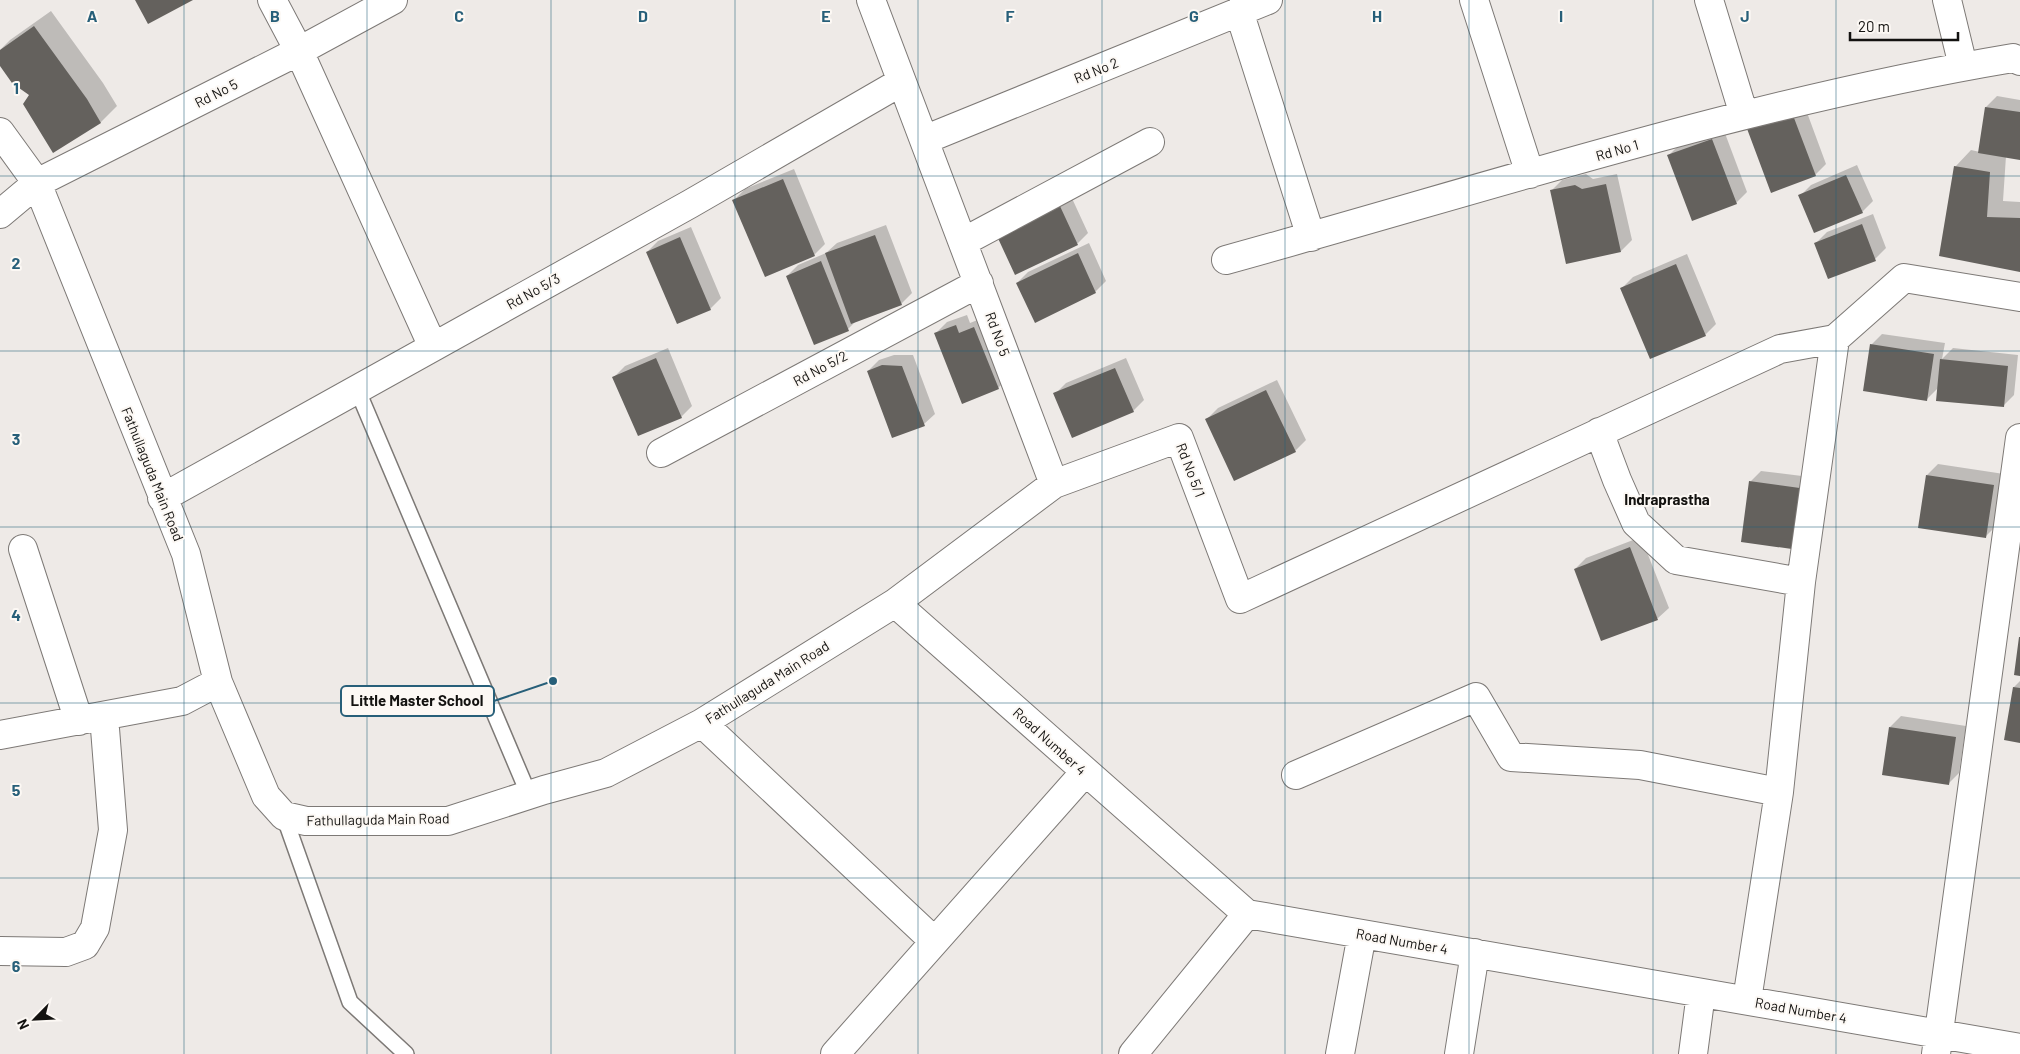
<svg xmlns="http://www.w3.org/2000/svg" width="2020" height="1054" viewBox="0 0 2020 1054" font-family="Barlow,sans-serif">
<style>
.shadow{fill:#0003}
.building{fill:#64615d}
.lines{fill:none;stroke-linecap:round;stroke-linejoin:round}
.lane-casing{stroke:#7d7976;stroke-width:18}
.street-casing{stroke:#7d7976;stroke-width:30}
.lane{stroke:#fff;stroke-width:15}
.street{stroke:#fff;stroke-width:28}
.grid{fill:none;stroke:#275f79;stroke-width:1;stroke-opacity:0.55}
.labels{text-anchor:middle;dominant-baseline:central;stroke-width:4;stroke-linejoin:round;paint-order:stroke}
.street-label{font-size:14px;fill:#131210;stroke:#fcf8f4}
.neighbourhood-label{font-size:15px;font-weight:bold;fill:#131210;stroke:#fcf8f4}
.grid-label{font-size:16px;text-anchor:middle;font-weight:bold;fill:#275f79;stroke:#fcf8f4;stroke-width:4;stroke-linejoin:round;paint-order:stroke}
.leader{fill:none;stroke:#275f79;stroke-width:2}
.callout-dot{fill:#275f79;stroke:#fcf8f4;stroke-width:2}
.callout{fill:#fcf8f4;stroke:#275f79;stroke-width:2}
.callout-label{font-size:15px;text-anchor:middle;font-weight:bold;fill:#131210}
</style>
<rect width="100%" height="100%" fill="#eeeae7"/>
<path class="shadow" d="M 51,11 L 103,83 L 117,106 L 101,122 L 53,151 L 31,94 L 0,64 L 0,50 L 10,40 Z
M 1997,96 L 2020,100 L 2020,158 L 2006,156 L 2003,201 L 2020,202 L 2020,271 L 1955,167 L 1971,150 L 1980,152 L 1986,107 Z
M 1802,99 L 1826,164 L 1815,175 L 1748,127 Z
M 1723,128 L 1747,192 L 1736,203 L 1668,156 L 1679,145 Z
M 1857,165 L 1873,201 L 1862,212 L 1800,196 L 1811,185 Z
M 794,169 L 825,244 L 814,255 L 734,200 L 745,189 Z
M 1586,174 L 1593,179 L 1617,174 L 1632,240 L 1621,251 L 1551,191 L 1562,180 Z
M 1070,194 L 1088,233 L 1078,243 L 1016,273 L 997,235 Z
M 1873,214 L 1886,248 L 1875,259 L 1816,243 L 1827,232 Z
M 886,225 L 912,293 L 901,304 L 857,320 L 848,329 L 787,276 L 798,265 L 826,253 L 837,243 Z
M 691,227 L 721,298 L 710,309 L 647,252 L 658,241 Z
M 1089,243 L 1106,281 L 1095,292 L 1017,283 L 1028,272 Z
M 1687,254 L 1716,324 L 1705,335 L 1622,288 L 1633,277 Z
M 967,315 L 970,323 L 985,317 L 1009,377 L 998,388 L 936,333 L 947,322 Z
M 1882,334 L 1945,343 L 1942,359 L 1953,348 L 2018,355 L 2014,395 L 2003,406 L 1939,387 L 1927,399 L 1871,345 Z
M 668,348 L 692,406 L 681,417 L 614,377 L 625,366 Z
M 894,355 L 913,355 L 935,414 L 924,424 L 868,371 L 879,360 Z
M 1126,358 L 1144,400 L 1133,411 L 1055,394 L 1066,383 Z
M 1277,380 L 1306,440 L 1295,451 L 1207,419 L 1218,408 Z
M 1938,464 L 2004,474 L 1997,525 L 1986,536 L 1927,475 Z
M 1761,471 L 1818,478 L 1799,549 L 1750,482 Z
M 1641,537 L 1669,608 L 1658,618 L 1602,640 L 1575,569 L 1586,558 Z
M 2020,681 L 2020,741 L 2014,687 Z
M 1901,716 L 1966,726 L 1959,773 L 1948,784 L 1890,727 Z"/>
<path class="building" d="M 135,0 L 193,0 L 148,24 Z
M 34,26 L 87,99 L 101,123 L 53,153 L 23,104 L 29,95 L 12,83 L 0,66 L 0,50 Z
M 1985,107 L 2020,112 L 2020,160 L 1978,153 Z
M 1791,110 L 1816,176 L 1771,193 L 1746,126 Z
M 1712,139 L 1737,204 L 1692,221 L 1667,155 Z
M 1954,166 L 1990,172 L 1987,217 L 2020,218 L 2020,272 L 1939,256 Z
M 1846,175 L 1863,213 L 1814,233 L 1798,195 Z
M 783,179 L 815,256 L 765,277 L 732,200 Z
M 1606,184 L 1621,252 L 1566,264 L 1550,190 L 1575,185 L 1582,189 Z
M 1059,204 L 1078,245 L 1015,275 L 996,234 Z
M 1862,224 L 1876,261 L 1828,279 L 1814,243 Z
M 875,235 L 902,305 L 851,324 L 825,253 Z
M 680,237 L 711,310 L 677,324 L 646,252 Z
M 1078,253 L 1096,293 L 1035,323 L 1016,283 Z
M 821,261 L 849,331 L 814,345 L 786,276 Z
M 1676,264 L 1706,336 L 1650,359 L 1620,288 Z
M 956,325 L 959,333 L 974,327 L 999,389 L 962,404 L 934,333 Z
M 1870,344 L 1934,354 L 1927,401 L 1863,391 Z
M 656,358 L 682,418 L 638,436 L 612,377 Z
M 1940,359 L 2008,366 L 2004,407 L 1936,401 Z
M 882,365 L 902,366 L 925,426 L 892,438 L 867,371 Z
M 1115,368 L 1134,412 L 1072,438 L 1053,393 Z
M 1266,390 L 1296,452 L 1234,481 L 1205,419 Z
M 1926,475 L 1994,485 L 1986,538 L 1918,528 Z
M 1749,481 L 1807,489 L 1799,550 L 1741,542 Z
M 1630,547 L 1658,620 L 1601,641 L 1574,569 Z
M 2019,637 L 2020,637 L 2020,676 L 2014,675 Z
M 2013,687 L 2020,688 L 2020,743 L 2004,740 Z
M 1889,727 L 1956,737 L 1949,785 L 1882,775 Z"/>
<g class="lines">
<defs>
<path id="lane" d="M 357,389 L 529,795
M 284,816 L 350,1002 L 406,1054"/>
<path id="street" d="M 272,0 L 299,51 L 433,347
M 871,0 L 1054,484
M 1474,0 L 1530,174
M 1709,0 L 1744,115
M 1947,0 L 1963,66
M 1239,11 L 1311,237
M 0,132 L 37,183 L 186,554 L 218,682 L 266,796 L 284,816 L 306,821 L 448,821 L 544,790 L 606,773 L 702,723 L 895,603 L 1054,484 L 1179,438 L 1240,599 L 1780,349 L 1835,339 L 1904,278 L 2020,297
M 924,140 L 1268,0
M 0,214 L 37,183 L 299,51 L 393,0
M 963,242 L 1150,142
M 1226,260 C 1487,188 1745,103 2013,58 L 2020,61
M 1599,432 L 1617,480 L 1636,523 L 1676,560 L 1801,582
M 661,453 L 979,283
M 162,498 L 690,204 L 901,82
M 23,549 L 79,721
M 895,603 L 1247,914 L 2020,1048
M 702,723 L 934,941
M 0,735 L 182,701 L 218,682
M 1296,775 L 1476,697 L 1511,757 L 1640,765 L 1779,792
M 0,951 L 66,952 L 85,945 L 95,928 L 113,830 L 104,716
M 1747,1000 L 1779,792 L 1801,582 L 1835,339
M 835,1054 L 1085,772
M 1133,1054 L 1247,914
M 1340,1054 L 1362,934
M 1459,1054 L 1475,953
M 1693,1054 L 1701,993
M 1936,1054 L 2020,438"/>
</defs>
<use href="#lane" class="lane-casing"/>
<use href="#street" class="street-casing"/>
<use href="#lane" class="lane"/>
<use href="#street" class="street"/>
</g>
<path class="grid" d="M 184,0 L 184,1054M 367,0 L 367,1054M 551,0 L 551,1054M 735,0 L 735,1054M 918,0 L 918,1054M 1102,0 L 1102,1054M 1285,0 L 1285,1054M 1469,0 L 1469,1054M 1653,0 L 1653,1054M 1836,0 L 1836,1054M 0,176 L 2020,176M 0,351 L 2020,351M 0,527 L 2020,527M 0,703 L 2020,703M 0,878 L 2020,878"/>
<g class="labels">
<g class="street-label">
<text transform="translate(1096 70) rotate(-22)">Rd No 2</text>
<text transform="translate(216 93) rotate(-27)">Rd No 5</text>
<text transform="translate(1617 150) rotate(-16)">Rd No 1</text>
<text transform="translate(533 291) rotate(-29)">Rd No 5/3</text>
<text transform="translate(998 334) rotate(70)">Rd No 5</text>
<text transform="translate(820 368) rotate(-28)">Rd No 5/2</text>
<text transform="translate(1191 470) rotate(69)">Rd No 5/1</text>
<text transform="translate(153 474) rotate(68)">Fathullaguda Main Road</text>
<text transform="translate(767 682) rotate(-32)">Fathullaguda Main Road</text>
<text transform="translate(1050 741) rotate(42)">Road Number 4</text>
<text transform="translate(378 819) rotate(-1)">Fathullaguda Main Road</text>
<text transform="translate(1402 941) rotate(10)">Road Number 4</text>
<text transform="translate(1801 1010) rotate(10)">Road Number 4</text>
</g>
<g class="neighbourhood-label">
<text x="1667" y="499">Indraprastha</text>
</g>
</g>
<g class="grid-label">
<text x="92" y="22">A</text>
<text x="275" y="22">B</text>
<text x="459" y="22">C</text>
<text x="643" y="22">D</text>
<text x="826" y="22">E</text>
<text x="1010" y="22">F</text>
<text x="1194" y="22">G</text>
<text x="1377" y="22">H</text>
<text x="1561" y="22">I</text>
<text x="1745" y="22">J</text>
<text x="16" y="94">1</text>
<text x="16" y="269">2</text>
<text x="16" y="445">3</text>
<text x="16" y="621">4</text>
<text x="16" y="796">5</text>
<text x="16" y="972">6</text>
</g>
<path class="leader" d="M553 681L494 701"/>
<circle class="callout-dot" cx="553" cy="681" r="5"/>
<rect class="callout" x="341" y="686" width="153" height="30" rx="5"/>
<g class="callout-label">
<text x="417" y="706">Little Master School</text>
</g>
<g transform="translate(35 1019) rotate(246)" stroke="#fcf8f4" stroke-width="4" paint-order="stroke">
<path d="M0-4L9 19L0 12L-9 19Z" fill="#131210"/>
<text y="-8" font-size="14" font-weight="bold" text-anchor="middle" fill="#131210">N</text>
</g>
<path d="M1850 32v8h108v-8" fill="none" stroke="#131210" stroke-width="2.5"/>
<text x="1858" y="32" font-size="15" fill="#131210" stroke="#fcf8f4" stroke-width="4" paint-order="stroke">20 m</text>
</svg>
